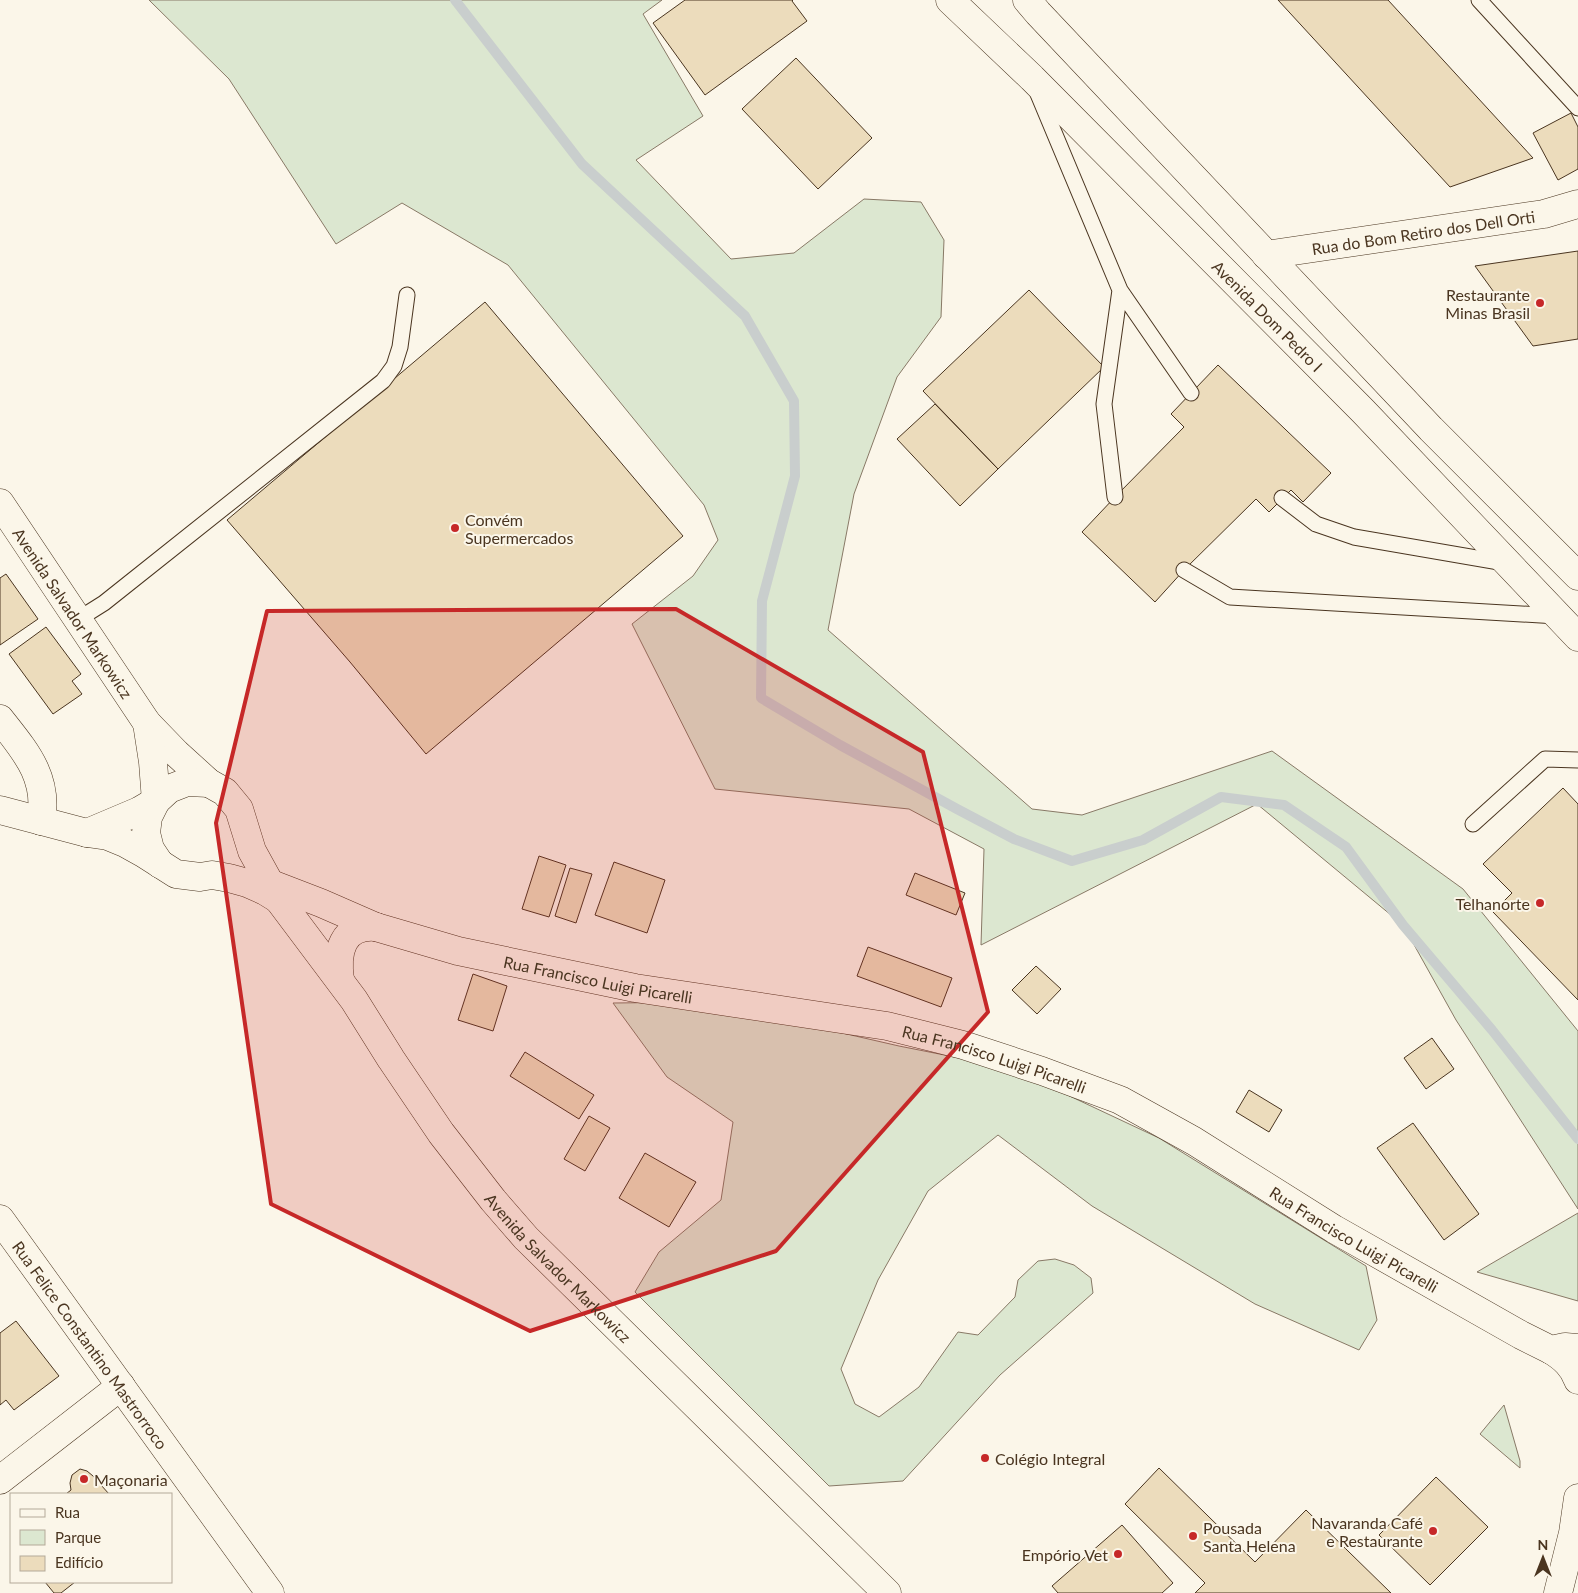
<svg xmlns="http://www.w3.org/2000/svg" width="1578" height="1593" viewBox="0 0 1578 1593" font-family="Lato,sans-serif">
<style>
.green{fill:#dce7d0;stroke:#887966}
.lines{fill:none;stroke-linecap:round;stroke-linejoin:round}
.stream{stroke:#c9cecd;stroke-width:10}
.building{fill:#ecdcbc;stroke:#4a3520}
.lane-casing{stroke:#4a3520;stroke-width:17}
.street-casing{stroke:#4a3520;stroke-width:29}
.secondary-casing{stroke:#4a3520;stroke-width:29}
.primary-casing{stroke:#4a3520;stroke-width:29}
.lane{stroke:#fbf6e9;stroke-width:15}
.street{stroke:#fbf6e9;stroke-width:28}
.secondary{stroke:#fbf6e9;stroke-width:28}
.primary{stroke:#fbf6e9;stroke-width:28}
.marked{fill:#c62828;fill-opacity:0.2;stroke:#c62828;stroke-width:4;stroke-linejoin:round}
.poi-dot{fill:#c62828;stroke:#fbf6e9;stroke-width:2}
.labels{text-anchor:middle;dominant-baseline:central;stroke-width:4;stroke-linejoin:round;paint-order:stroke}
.street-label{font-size:16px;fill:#4a3520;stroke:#fbf6e9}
.poi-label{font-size:16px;fill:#4a3520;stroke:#fbf6e9;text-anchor:end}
</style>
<rect width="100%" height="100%" fill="#fbf6e9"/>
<path class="green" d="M 149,0 L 662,0 L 643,14 L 703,116 L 636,160 L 731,259 L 794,253 L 864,199 L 921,202 L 944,240 L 941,317 L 897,377 L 854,494 L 828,630 L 1032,809 L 1082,815 L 1272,751 L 1463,889 L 1578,1031 L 1578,1209 L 1456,1020 L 1403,925 L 1257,804 L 981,945 L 984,849 L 909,809 L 715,789 L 632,624 L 693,576 L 718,540 L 704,505 L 508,265 L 402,203 L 336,244 L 229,79 Z
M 707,1002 L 899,1046 L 1010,1068 L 1159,1138 L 1366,1266 L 1377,1320 L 1359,1350 L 1255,1304 L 1092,1206 L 998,1135 L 928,1191 L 878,1280 L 841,1369 L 855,1404 L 879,1417 L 919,1387 L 958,1332 L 978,1335 L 1015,1297 L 1018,1280 L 1038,1261 L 1055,1259 L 1074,1265 L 1091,1278 L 1093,1293 L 1000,1375 L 903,1481 L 829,1486 L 635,1292 L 659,1252 L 721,1200 L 733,1122 L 667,1077 L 613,1003 Z
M 1578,1213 L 1578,1301 L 1477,1272 Z
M 1504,1405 L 1520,1461 L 1520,1468 L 1480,1434 Z"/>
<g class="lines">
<path class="stream" d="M 455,0 L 582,164 L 745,316 L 794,401 L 795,476 L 762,601 L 761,698 L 840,745 L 957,809 L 1014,839 L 1072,861 L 1143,840 L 1221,797 L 1284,805 L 1346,847 L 1403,925 L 1492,1030 L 1578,1139"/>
</g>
<path class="building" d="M 685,0 L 793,0 L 792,1 L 807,21 L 705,95 L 653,23 Z
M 1278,0 L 1388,0 L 1533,158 L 1450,187 Z
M 796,58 L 872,138 L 818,189 L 742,109 Z
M 1571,113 L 1578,127 L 1578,169 L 1558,180 L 1533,133 Z
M 1578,251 L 1578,339 L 1533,346 L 1475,266 Z
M 1029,290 L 1104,367 L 998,469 L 923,391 Z
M 485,302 L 683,536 L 426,754 L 350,662 L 227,520 Z
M 1218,365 L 1331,473 L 1303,502 L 1291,490 L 1269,512 L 1256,499 L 1184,570 L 1155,602 L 1082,532 L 1115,497 L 1184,427 L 1171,414 Z
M 935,404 L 998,469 L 960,506 L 897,439 Z
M 6,574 L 38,619 L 0,645 L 0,578 Z
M 46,627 L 81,674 L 72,681 L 82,694 L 53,714 L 9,654 Z
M 1563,788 L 1578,804 L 1578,1000 L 1493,912 L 1512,893 L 1483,864 Z
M 539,856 L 566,865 L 549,917 L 522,909 Z
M 614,862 L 665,880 L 647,933 L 595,915 Z
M 570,868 L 592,874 L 576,923 L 555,916 Z
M 915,873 L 965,893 L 956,915 L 906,895 Z
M 868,947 L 952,978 L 941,1007 L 857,976 Z
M 1036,966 L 1061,989 L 1037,1014 L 1012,990 Z
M 473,974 L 507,986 L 493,1031 L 458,1020 Z
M 1432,1038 L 1454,1069 L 1426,1089 L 1404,1058 Z
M 525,1052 L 594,1095 L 579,1119 L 510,1076 Z
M 1249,1090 L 1282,1110 L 1269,1132 L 1236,1112 Z
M 589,1116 L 610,1128 L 585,1171 L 564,1159 Z
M 1413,1123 L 1479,1214 L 1444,1240 L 1377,1148 Z
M 645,1153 L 696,1182 L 669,1227 L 619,1198 Z
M 16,1321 L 59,1376 L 14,1410 L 6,1400 L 0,1405 L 0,1333 Z
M 1159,1468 L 1255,1562 L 1306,1510 L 1391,1593 L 1195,1593 L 1205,1583 L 1125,1504 Z
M 80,1469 L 87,1471 L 93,1476 L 109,1494 L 66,1494 L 71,1490 L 70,1483 L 72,1475 Z
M 1436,1477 L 1488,1527 L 1430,1585 L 1379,1535 Z
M 1122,1525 L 1173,1583 L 1162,1593 L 1058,1593 L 1052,1586 Z
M 45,1582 L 75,1582 L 61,1593 L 54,1593 Z"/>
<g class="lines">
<defs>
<path id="lane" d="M 1479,0 L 1578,108
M 1038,94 L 1120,290 L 1191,393
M 1115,497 L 1104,404 L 1120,290
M 1282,498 L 1316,524 L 1354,537 L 1505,563
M 1184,570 L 1230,597 L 1557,616
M 77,620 L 104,603 L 383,381 L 394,366 L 400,347 L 407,295
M 1473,824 L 1545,759 L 1578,760"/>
<g id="street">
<path id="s1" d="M 1266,255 L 1544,214 L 1578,204"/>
<path d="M 0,719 C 25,751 49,777 41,821"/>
<path id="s2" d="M 0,1219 L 270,1593"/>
<path d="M 0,1480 L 121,1386"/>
</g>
<g id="secondary">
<path id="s3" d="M 0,503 L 147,723 L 176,753 L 209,783 L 225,792 L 239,809 L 252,851 L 279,900 L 354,1000 L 391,1059 L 441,1133 L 493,1200 L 526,1238 L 887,1593"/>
<path d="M 147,723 L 153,762 L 156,801 L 148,817 L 146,833 L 150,849 L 160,864"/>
<path d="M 0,810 L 87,833 L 108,836 L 125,843 L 143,853 L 176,874 L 200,877 L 212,875 L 229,878 L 247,883 L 265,891 L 278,899"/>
<path d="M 87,833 L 139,811 L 156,801 L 169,789 L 187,782 L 209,783"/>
<path id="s4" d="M 269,883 L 321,903 L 376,927 L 458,951 L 635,988 L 887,1026 L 963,1045 L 1042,1071 L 1120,1100 L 1194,1141 L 1334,1229 L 1521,1335 L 1551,1350 L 1565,1347 L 1578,1348"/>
<path d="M 340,980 C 336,952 342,924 376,927"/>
<path d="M 1551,1350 C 1564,1358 1573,1366 1578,1380"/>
<path d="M 1558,1593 L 1573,1533 L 1578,1498"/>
</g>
<g id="primary">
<path id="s5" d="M 950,0 L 1032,78 L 1363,411 L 1578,637"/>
<path d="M 1027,0 L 1038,13 L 1431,429 L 1578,576"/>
</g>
</defs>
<use href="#lane" class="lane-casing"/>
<use href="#street" class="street-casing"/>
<use href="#secondary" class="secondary-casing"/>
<use href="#primary" class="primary-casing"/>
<use href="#lane" class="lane"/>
<use href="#street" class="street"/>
<use href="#secondary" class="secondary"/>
<use href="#primary" class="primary"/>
</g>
<path class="marked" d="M 676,609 L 923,752 L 988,1012 L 776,1251 L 530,1331 L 271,1204 L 216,823 L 267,611 Z"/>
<g class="poi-dot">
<circle cx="1540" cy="303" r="5"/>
<circle cx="455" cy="528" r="5"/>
<circle cx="1540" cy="903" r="5"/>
<circle cx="985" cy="1458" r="5"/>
<circle cx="84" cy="1479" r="5"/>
<circle cx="1433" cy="1531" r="5"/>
<circle cx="1193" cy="1536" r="5"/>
<circle cx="1118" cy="1554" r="5"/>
</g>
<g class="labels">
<g class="street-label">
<text stroke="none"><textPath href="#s1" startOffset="159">Rua do Bom Retiro dos Dell Orti</textPath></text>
<text stroke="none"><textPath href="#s5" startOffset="448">Avenida Dom Pedro I</textPath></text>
<text stroke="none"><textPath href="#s3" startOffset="132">Avenida Salvador Markowicz</textPath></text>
<text stroke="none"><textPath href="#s4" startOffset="344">Rua Francisco Luigi Picarelli</textPath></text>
<text stroke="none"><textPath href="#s4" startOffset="749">Rua Francisco Luigi Picarelli</textPath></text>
<text stroke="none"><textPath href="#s4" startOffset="1154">Rua Francisco Luigi Picarelli</textPath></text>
<text stroke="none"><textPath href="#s3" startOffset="954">Avenida Salvador Markowicz</textPath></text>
<text stroke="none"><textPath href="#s2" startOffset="155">Rua Felice Constantino Mastrorroco</textPath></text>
</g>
<g class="poi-label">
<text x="1530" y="294">Restaurante<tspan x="1530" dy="18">Minas Brasil</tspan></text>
<text x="465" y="519" text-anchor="start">Convém<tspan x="465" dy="18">Supermercados</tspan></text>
<text x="1530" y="903">Telhanorte</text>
<text x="995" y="1458" text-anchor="start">Colégio Integral</text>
<text x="94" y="1479" text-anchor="start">Maçonaria</text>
<text x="1423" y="1522">Navaranda Café<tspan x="1423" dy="18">e Restaurante</tspan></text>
<text x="1203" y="1527" text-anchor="start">Pousada<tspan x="1203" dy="18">Santa Helena</tspan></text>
<text x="1108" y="1554">Empório Vet</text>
</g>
</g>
<rect x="10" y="1493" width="162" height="90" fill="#fbf6e9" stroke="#b4a999"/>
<rect x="20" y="1509" width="25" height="8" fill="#fbf6e9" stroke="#b4a999"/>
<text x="55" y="1518" font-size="15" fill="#4a3520">Rua</text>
<rect x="20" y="1530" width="25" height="15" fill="#dce7d0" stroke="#b4a999"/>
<text x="55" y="1543" font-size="15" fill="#4a3520">Parque</text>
<rect x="20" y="1556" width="25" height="15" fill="#ecdcbc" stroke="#b4a999"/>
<text x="55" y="1568" font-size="15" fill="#4a3520">Edifício</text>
<g transform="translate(1543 1558)" stroke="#fbf6e9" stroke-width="4" paint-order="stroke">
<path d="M0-4L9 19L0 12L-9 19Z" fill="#4a3520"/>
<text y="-8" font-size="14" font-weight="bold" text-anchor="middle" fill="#4a3520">N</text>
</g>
</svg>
